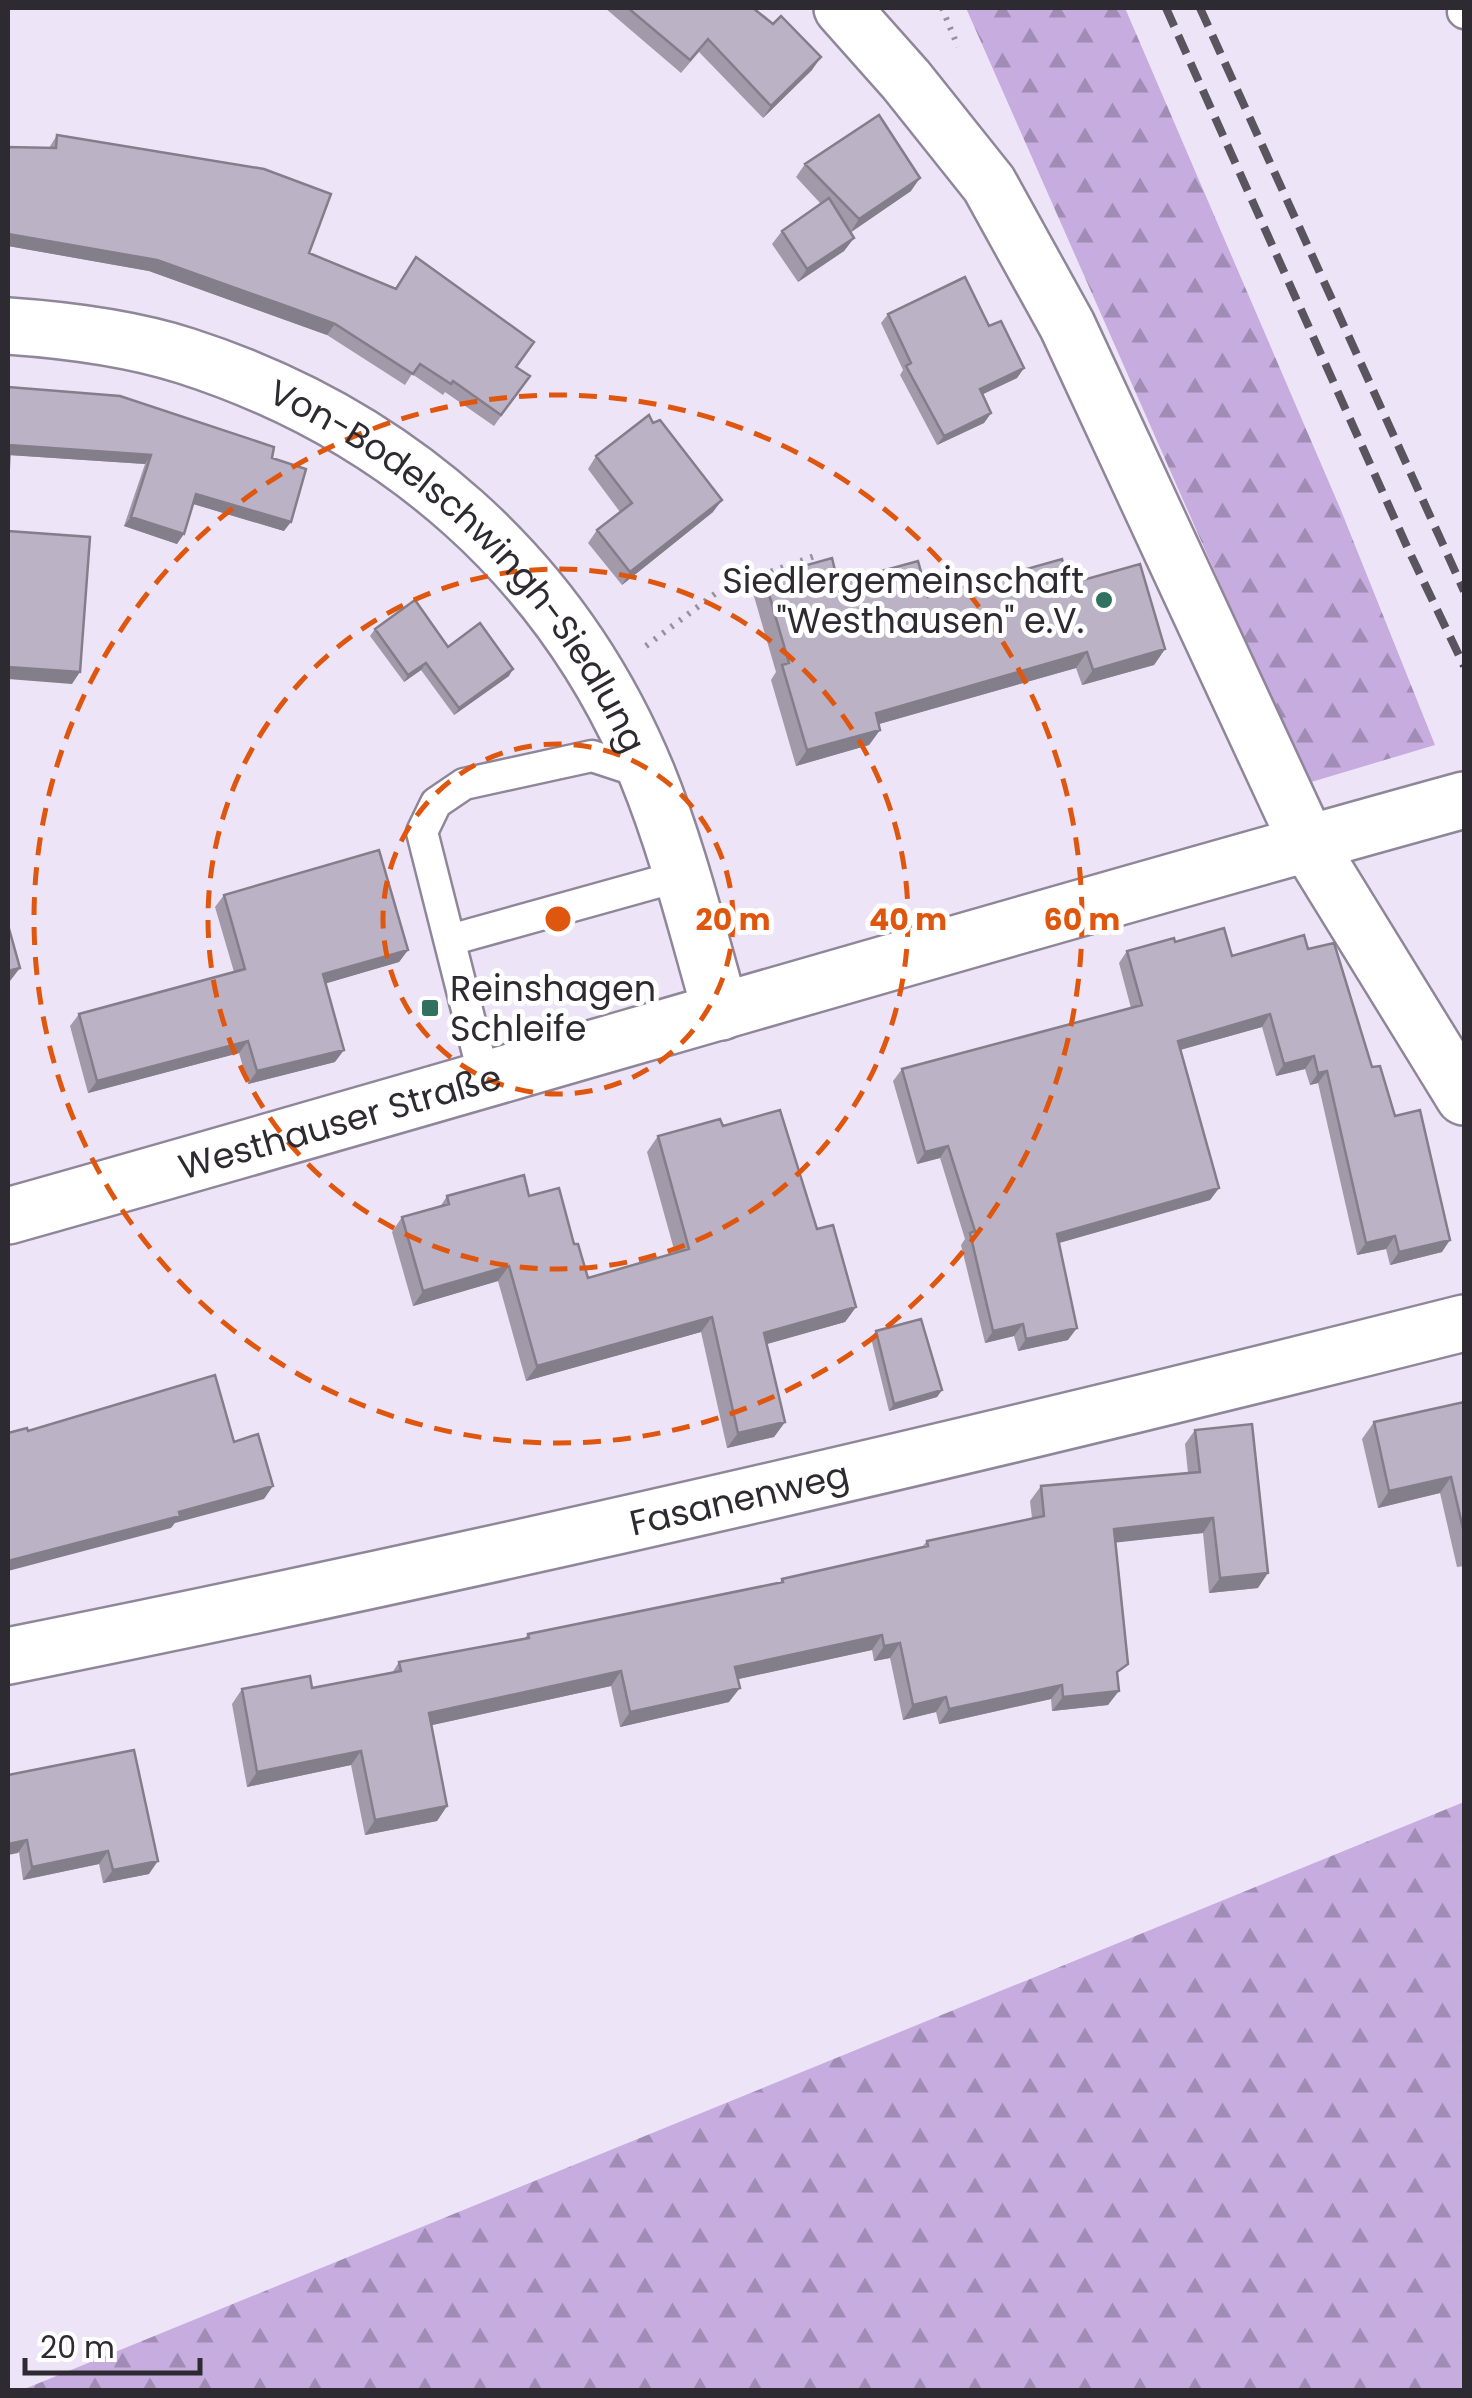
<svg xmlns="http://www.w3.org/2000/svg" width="1472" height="2398" viewBox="0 0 1472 2398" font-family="Poppins,sans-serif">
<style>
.forest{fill:url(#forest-firs)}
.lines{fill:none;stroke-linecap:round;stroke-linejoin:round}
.lane-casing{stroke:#908699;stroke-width:35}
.street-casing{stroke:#908699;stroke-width:60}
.secondary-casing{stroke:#908699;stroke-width:60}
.path{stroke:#97909e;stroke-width:6;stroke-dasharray:2.5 8;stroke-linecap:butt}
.lane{stroke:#fff;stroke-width:30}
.street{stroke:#fff;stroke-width:55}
.secondary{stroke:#fff;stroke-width:55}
.rail{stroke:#59545e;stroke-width:8;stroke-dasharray:20 10;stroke-linecap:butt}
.wall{fill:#a299a9}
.shaded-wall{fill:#847d8a}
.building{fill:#bcb2c5;stroke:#847d8a;stroke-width:2.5}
.ring{fill:none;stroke:#df570e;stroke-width:5;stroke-dasharray:18 12}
.poi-dot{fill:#307160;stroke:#fff;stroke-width:4}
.labels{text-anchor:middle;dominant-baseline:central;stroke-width:10;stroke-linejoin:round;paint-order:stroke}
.street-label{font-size:35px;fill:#2e2a31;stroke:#fff}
.poi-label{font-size:35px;fill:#2e2a31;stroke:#fff;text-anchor:end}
.centre{fill:#df570e;stroke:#fff;stroke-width:5}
.ring-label{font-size:30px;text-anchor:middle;font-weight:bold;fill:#df570e;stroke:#fff;stroke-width:10;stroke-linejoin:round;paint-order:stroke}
</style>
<defs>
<pattern id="forest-firs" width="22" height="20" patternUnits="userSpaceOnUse" patternTransform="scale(2.5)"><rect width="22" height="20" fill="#c6acdf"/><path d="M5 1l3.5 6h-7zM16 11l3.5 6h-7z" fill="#a18cb5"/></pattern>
</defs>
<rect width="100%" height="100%" fill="#eee4f8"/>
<path class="forest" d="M 966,8 L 1125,8 L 1340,508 L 1435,745 L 1308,783 Z
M 1464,1802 L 1464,2390 L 22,2390 Z"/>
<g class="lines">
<defs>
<path id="lane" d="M 1463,12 L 1464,13
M 450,940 L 680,876
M 485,1081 L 422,832 L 436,803 L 464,784 L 592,756 L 647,774"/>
<g id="street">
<path d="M 842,8 L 906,80 L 989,184 L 1067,325 L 1307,842 L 1464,1097"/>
<path id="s1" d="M 8,326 C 66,330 130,338 186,356 C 397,424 562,568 647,774 C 678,850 698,933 721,1012"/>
<path id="s2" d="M 8,1656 C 496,1558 982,1445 1464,1323"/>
</g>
<g id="secondary">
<path id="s3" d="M 8,1216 C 494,1079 978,934 1464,800"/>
</g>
</defs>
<use href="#lane" class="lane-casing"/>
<use href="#street" class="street-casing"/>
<use href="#secondary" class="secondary-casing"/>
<path class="path" d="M 942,8 L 958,47
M 646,646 L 720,590 L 820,554"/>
<use href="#lane" class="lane"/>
<use href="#street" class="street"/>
<use href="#secondary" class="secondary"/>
<path class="rail" d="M 1166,8 L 1409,551 L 1464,666
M 1200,8 L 1464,591"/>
</g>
<path class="wall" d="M 605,8 L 753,8 L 812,70 L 763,118 L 699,52 L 681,73 Z
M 57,135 L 309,253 L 395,289 L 416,257 L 516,367 L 530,376 L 494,426 L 445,392 L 443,395 L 412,374 L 405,385 L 327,335 L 149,271 L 8,246 L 8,147 L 49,148 Z
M 805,164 L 911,191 L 850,232 L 854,238 L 844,251 L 798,282 L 772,244 L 782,231 L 821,204 L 796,177 Z
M 888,314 L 989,326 L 1024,368 L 1017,378 L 982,394 L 991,413 L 984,423 L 937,445 L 900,375 L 903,370 L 881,323 Z
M 8,387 L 272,458 L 284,531 L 193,504 L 177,544 L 124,526 L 145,464 L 10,455 Z
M 653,423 L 713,512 L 622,585 L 588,543 L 597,530 L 620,512 L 588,469 L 596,456 Z
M 764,577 L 838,583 L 928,597 L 1069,584 L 1165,649 L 1154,665 L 1082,685 L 1076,668 L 879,724 L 880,730 L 869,745 L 796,766 L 771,680 L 776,672 L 753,593 Z
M 375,629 L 448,647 L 509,676 L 454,715 L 421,670 L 404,682 L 370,636 Z
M 224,895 L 408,950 L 399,962 L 326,983 L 335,1062 L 248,1084 L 239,1053 L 88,1093 L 70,1026 L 79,1014 L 234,972 L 215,907 Z
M 1175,942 L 1232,956 L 1308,949 L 1372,1067 L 1395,1116 L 1442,1252 L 1390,1265 L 1386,1249 L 1357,1255 L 1318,1083 L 1310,1085 L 1305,1069 L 1276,1076 L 1262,1027 L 1180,1050 L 1219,1188 L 1210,1200 L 1059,1243 L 1068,1340 L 1018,1351 L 1014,1336 L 985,1343 L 961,1245 L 965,1239 L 940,1158 L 917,1164 L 893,1081 L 902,1069 L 1131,1008 L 1119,963 L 1127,951 Z
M 723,1126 L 817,1229 L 856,1307 L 845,1322 L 766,1344 L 785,1422 L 774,1437 L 727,1448 L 701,1332 L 526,1381 L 498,1281 L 413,1306 L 392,1232 L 402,1217 L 440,1207 L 447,1196 L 529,1196 L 574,1244 L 588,1278 L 675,1253 L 647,1152 L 658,1136 Z
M 876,1331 L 942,1390 L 937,1397 L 889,1411 L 871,1338 Z
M 1464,1402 L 1464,1566 L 1457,1567 L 1440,1493 L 1378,1508 L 1362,1439 L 1374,1422 Z
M 1195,1430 L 1258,1588 L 1209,1593 L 1203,1533 L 1115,1542 L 1117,1679 L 1108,1705 L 1052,1711 L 1051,1699 L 939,1724 L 936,1712 L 903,1720 L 890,1658 L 874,1661 L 872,1650 L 738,1679 L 729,1702 L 620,1727 L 611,1686 L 432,1725 L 447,1806 L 437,1821 L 365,1835 L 351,1765 L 247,1787 L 232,1704 L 242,1689 L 312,1688 L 392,1673 L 399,1662 L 525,1638 L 528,1634 L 780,1582 L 782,1579 L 922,1547 L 927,1541 L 1032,1518 L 1030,1501 L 1041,1486 L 1188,1473 L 1185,1444 Z
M 8,1775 L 149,1874 L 103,1883 L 99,1864 L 23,1880 Z"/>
<path class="shaded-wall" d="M 821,57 L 812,70 L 763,118 L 771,106 Z
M 920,178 L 911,191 L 850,233 L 859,219 Z
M 8,234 L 157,260 L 335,324 L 327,335 L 149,271 L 8,246 Z
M 854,238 L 844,251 L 798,282 L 807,269 Z
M 1024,368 L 1017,378 L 973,399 L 980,389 Z
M 991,413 L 984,423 L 937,445 L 944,436 Z
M 10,445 L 151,455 L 145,464 L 8,455 Z
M 196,494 L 291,522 L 284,531 L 190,503 Z
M 722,500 L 713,512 L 622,585 L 630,572 Z
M 131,517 L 184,534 L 177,544 L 124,526 Z
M 1165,649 L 1154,665 L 1082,685 L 1093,670 Z
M 1087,652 L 1076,668 L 865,728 L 876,713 Z
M 426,663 L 421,670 L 404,682 L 408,675 Z
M 8,667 L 80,672 L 72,684 L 8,679 Z
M 513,669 L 509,676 L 454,715 L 459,708 Z
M 880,730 L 869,745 L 796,766 L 807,750 Z
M 408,950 L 399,962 L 314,987 L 323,974 Z
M 20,968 L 10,981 L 8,982 L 8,971 Z
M 1270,1014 L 1262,1027 L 1169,1053 L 1178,1041 Z
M 248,1041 L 239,1053 L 88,1093 L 97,1081 Z
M 344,1050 L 335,1062 L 248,1084 L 257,1071 Z
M 1314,1056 L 1305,1069 L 1276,1076 L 1284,1064 Z
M 1327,1071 L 1318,1083 L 1310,1085 L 1318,1073 Z
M 948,1146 L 940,1158 L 917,1164 L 925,1152 Z
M 1219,1188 L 1210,1200 L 1048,1246 L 1057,1234 Z
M 1395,1236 L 1386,1249 L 1357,1255 L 1366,1243 Z
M 1450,1240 L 1442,1252 L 1390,1265 L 1399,1252 Z
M 509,1266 L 498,1281 L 413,1306 L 423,1291 Z
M 856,1307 L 845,1322 L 753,1348 L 764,1333 Z
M 712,1317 L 701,1332 L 526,1381 L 537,1366 Z
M 1023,1324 L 1014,1336 L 985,1343 L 993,1331 Z
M 1077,1328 L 1068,1340 L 1018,1351 L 1026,1339 Z
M 942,1390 L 937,1397 L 889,1411 L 894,1404 Z
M 785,1422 L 774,1437 L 727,1448 L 738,1433 Z
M 1451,1477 L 1440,1493 L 1378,1508 L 1389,1491 Z
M 273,1486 L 264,1499 L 175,1523 L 171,1528 L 8,1571 L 8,1561 Z
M 1213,1518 L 1203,1533 L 1103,1544 L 1114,1529 Z
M 1268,1573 L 1258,1588 L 1209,1593 L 1220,1578 Z
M 882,1635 L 872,1650 L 725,1682 L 735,1667 Z
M 900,1643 L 890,1658 L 874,1661 L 884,1646 Z
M 621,1671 L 611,1686 L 419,1728 L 429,1713 Z
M 1062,1685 L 1051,1699 L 939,1724 L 949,1709 Z
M 740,1688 L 729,1702 L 620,1727 L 630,1712 Z
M 1119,1691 L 1108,1705 L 1052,1711 L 1063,1697 Z
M 946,1697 L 936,1712 L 903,1720 L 913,1705 Z
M 361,1751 L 351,1765 L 247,1787 L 257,1772 Z
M 447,1806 L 437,1821 L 365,1835 L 375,1820 Z
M 27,1840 L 18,1853 L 8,1855 L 8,1844 Z
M 108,1851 L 99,1864 L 23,1880 L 32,1867 Z
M 158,1861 L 149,1874 L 103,1883 L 113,1870 Z"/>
<path class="building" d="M 628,8 L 753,8 L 773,24 L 781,16 L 821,57 L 771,106 L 708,39 L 690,60 Z
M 879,115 L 920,178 L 859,219 L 805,164 Z
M 57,135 L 264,169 L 331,194 L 309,253 L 396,289 L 416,257 L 534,342 L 516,367 L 530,376 L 501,415 L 453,381 L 451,384 L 420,364 L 413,374 L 335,324 L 289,307 L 157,260 L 8,234 L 8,147 L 56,148 Z
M 829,198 L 854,238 L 807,269 L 782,231 Z
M 965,277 L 989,326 L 1001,321 L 1024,368 L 980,389 L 991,413 L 944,436 L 906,366 L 911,363 L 888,314 Z
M 8,387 L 120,396 L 274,447 L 272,458 L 306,469 L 291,522 L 196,494 L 184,534 L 131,517 L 151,455 L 10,445 L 8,484 Z
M 649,415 L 653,423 L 660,420 L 722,500 L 630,572 L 597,530 L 632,503 L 596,456 Z
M 8,531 L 90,537 L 80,672 L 8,667 Z
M 832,558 L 838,583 L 918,561 L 928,597 L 1062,559 L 1069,584 L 1140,564 L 1165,649 L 1093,670 L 1087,652 L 876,713 L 880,730 L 807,750 L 782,665 L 789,663 L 764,577 Z
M 415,600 L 448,647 L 480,623 L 513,669 L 459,708 L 426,663 L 408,675 L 375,629 Z
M 379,850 L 408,950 L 323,974 L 344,1050 L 257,1071 L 248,1041 L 97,1081 L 79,1014 L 245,969 L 224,895 Z
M 8,925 L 20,968 L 8,971 Z
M 1224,928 L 1232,956 L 1304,935 L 1308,949 L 1334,943 L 1372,1067 L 1380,1066 L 1395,1116 L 1420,1110 L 1450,1240 L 1399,1252 L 1395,1236 L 1366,1243 L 1327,1071 L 1318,1073 L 1314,1056 L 1284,1064 L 1270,1014 L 1178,1041 L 1219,1188 L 1057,1234 L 1077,1328 L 1026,1339 L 1023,1324 L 993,1331 L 970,1233 L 975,1231 L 948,1146 L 925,1152 L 902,1069 L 1142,1005 L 1127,951 L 1174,938 L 1175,942 Z
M 780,1110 L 817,1229 L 833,1225 L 856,1307 L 764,1333 L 785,1422 L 738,1433 L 712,1317 L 537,1366 L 509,1266 L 423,1291 L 402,1217 L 449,1204 L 447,1196 L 524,1175 L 529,1196 L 559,1188 L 574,1244 L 578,1244 L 588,1278 L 689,1249 L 658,1136 L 720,1119 L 723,1126 Z
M 921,1319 L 942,1390 L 894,1404 L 876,1331 Z
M 215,1375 L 234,1442 L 258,1434 L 273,1486 L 179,1512 L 180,1516 L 8,1561 L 8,1433 L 27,1428 L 28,1431 Z
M 1464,1402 L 1464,1533 L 1451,1477 L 1389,1491 L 1374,1422 Z
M 1252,1424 L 1268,1573 L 1220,1578 L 1213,1518 L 1114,1529 L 1128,1664 L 1117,1672 L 1119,1691 L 1063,1697 L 1062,1685 L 949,1709 L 946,1697 L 913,1705 L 900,1643 L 884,1646 L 882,1635 L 735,1667 L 740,1688 L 630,1712 L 621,1671 L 429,1713 L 447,1806 L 375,1820 L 361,1751 L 257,1772 L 242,1689 L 310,1676 L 312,1688 L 401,1671 L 399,1662 L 529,1638 L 528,1634 L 783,1582 L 782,1579 L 928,1546 L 927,1541 L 1044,1516 L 1041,1486 L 1200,1472 L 1195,1430 Z
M 134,1750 L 158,1861 L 113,1870 L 108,1851 L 32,1867 L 27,1840 L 8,1844 L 8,1775 Z"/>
<g class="ring">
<circle cx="558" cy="919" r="175"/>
<circle cx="558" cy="919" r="350"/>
<circle cx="558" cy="919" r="524"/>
</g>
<g class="poi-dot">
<circle cx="1104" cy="600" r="10"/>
<rect x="420" y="998" width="20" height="20" rx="5"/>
</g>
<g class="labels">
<g class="street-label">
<text stroke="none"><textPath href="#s1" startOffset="535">Von-Bodelschwingh-Siedlung</textPath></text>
<text stroke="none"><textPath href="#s3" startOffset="345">Westhauser Straße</textPath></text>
<text stroke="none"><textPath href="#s2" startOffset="748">Fasanenweg</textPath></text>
</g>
<g class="poi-label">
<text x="1084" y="580">Siedlergemeinschaft<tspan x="1084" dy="40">"Westhausen" e.V.</tspan></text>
<text x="450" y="988" text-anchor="start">Reinshagen<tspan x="450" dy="40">Schleife</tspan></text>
</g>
</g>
<circle cx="558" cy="919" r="15" class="centre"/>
<g class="ring-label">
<text x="733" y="930">20 m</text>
<text x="908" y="930">40 m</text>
<text x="1082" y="930">60 m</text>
</g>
<rect width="1472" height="2398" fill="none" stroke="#2e2a31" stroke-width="20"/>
<path d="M25 2358v15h175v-15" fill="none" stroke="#2e2a31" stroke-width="5"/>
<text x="40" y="2358" font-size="30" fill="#2e2a31" stroke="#ffffff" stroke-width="8" paint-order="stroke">20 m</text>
</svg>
